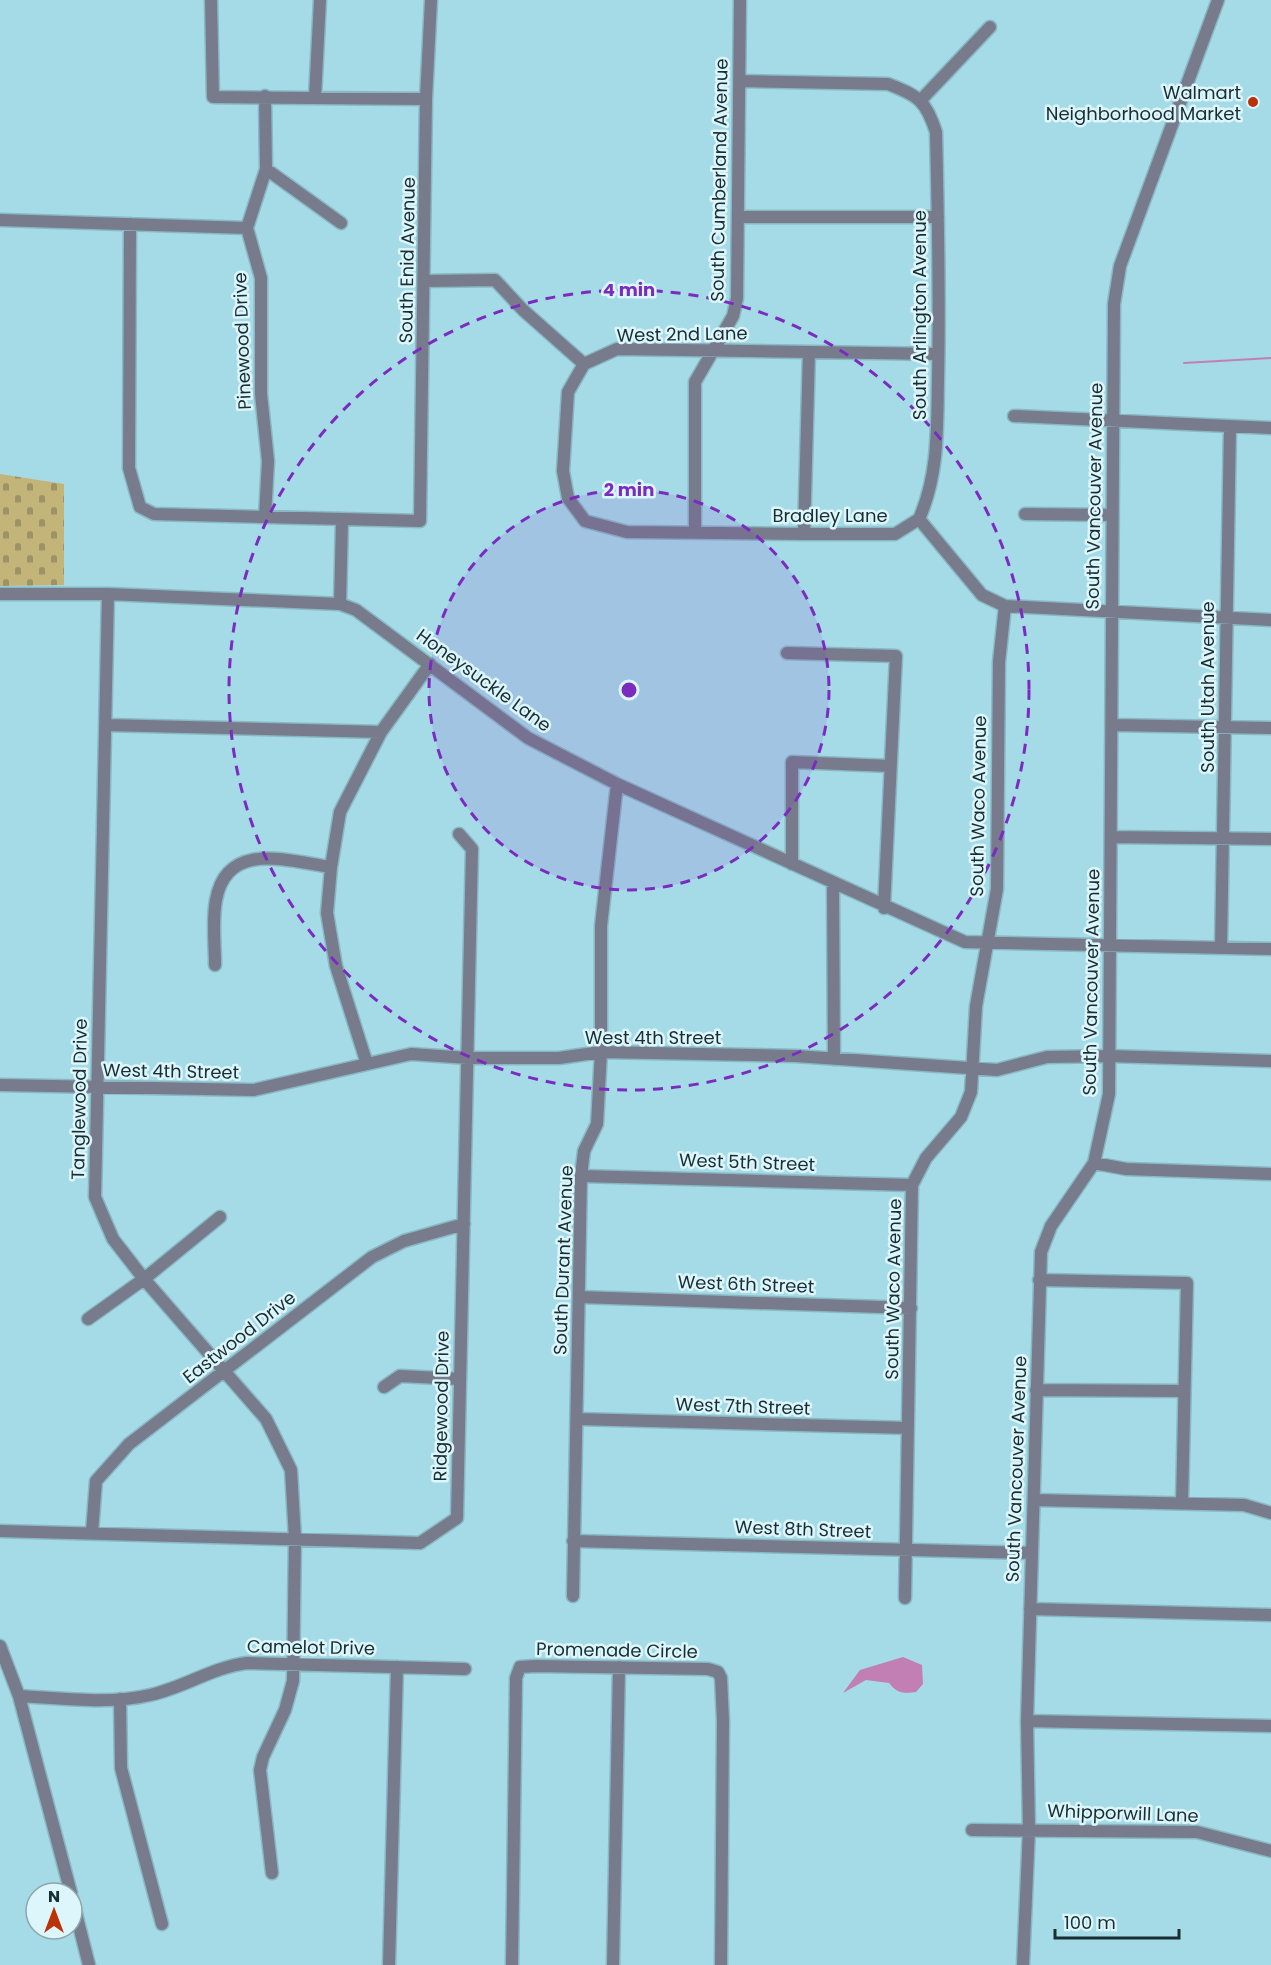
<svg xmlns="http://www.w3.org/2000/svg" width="1271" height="1965" viewBox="0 0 1271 1965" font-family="Poppins,sans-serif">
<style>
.cemetery{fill:url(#cemetery-stones)}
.water{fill:#c27fb4}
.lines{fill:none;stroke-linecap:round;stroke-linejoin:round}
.stream{stroke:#c27fb4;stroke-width:2}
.minor-casing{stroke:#89b8c3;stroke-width:15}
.minor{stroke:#777b8c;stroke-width:12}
.ring{fill:none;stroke:#7b2cbf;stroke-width:3;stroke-dasharray:10 8}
.poi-dot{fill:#bb3209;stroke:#dcf6fc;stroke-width:2}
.labels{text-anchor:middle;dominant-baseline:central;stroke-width:5;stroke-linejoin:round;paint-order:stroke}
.poi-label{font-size:18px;fill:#192e33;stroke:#dcf6fc;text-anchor:end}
.street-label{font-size:18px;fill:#192e33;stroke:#dcf6fc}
.centre{fill:#7b2cbf;stroke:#dcf6fc;stroke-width:3}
.ring-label{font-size:18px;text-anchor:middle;font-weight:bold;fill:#7b2cbf;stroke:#dcf6fc;stroke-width:5;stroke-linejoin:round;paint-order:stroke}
</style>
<defs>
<pattern id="cemetery-stones" width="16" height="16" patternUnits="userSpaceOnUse" patternTransform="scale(1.5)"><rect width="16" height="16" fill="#c3b47a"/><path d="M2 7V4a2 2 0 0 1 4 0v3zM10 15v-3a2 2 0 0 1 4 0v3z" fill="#9e9365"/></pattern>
</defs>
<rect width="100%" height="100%" fill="#a5dae7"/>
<path class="cemetery" d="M 0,474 L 64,484 L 64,585 L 0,586 Z"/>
<path class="water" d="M 903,1657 L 922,1665 L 923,1684 L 916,1692 C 903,1694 897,1693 889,1683 L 866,1680 L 843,1693 L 860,1670 Z"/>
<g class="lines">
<path class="stream" d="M 1184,363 L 1271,358"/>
<defs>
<path id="minor" d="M 211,0 L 213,97 L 426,99
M 739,81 L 888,84 C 919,96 926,101 936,132 C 938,214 940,297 938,379 C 937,427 939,474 919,519
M 315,97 L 320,0
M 920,101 L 990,27
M 266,169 L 341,223
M 738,217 L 938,217
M 0,220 L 247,228
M 130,224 L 129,468 L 140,507 L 154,514 L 420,521 L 426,99 L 431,0
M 425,281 L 495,280 L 523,310 L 584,364
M 584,364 L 568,392 L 563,471 L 568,498 L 585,521 L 627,532 L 804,534 L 895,534 L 919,519
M 584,364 L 617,349 L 938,354
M 1014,416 L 1271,428
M 1025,514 L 1112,515
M 265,517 L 268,461 L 261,394 L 261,278 L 247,228 L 266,169 L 265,96
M 919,519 L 982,595 L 1005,606 L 1271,620
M 695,531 L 695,382 L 733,316 L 737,298 L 740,0
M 804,534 L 809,352
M 0,594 L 108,594 L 340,604 L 356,610 L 528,738 L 617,784 L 965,942 L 1271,949
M 108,594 L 95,1197 L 113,1239 L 144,1279 L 266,1419 L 291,1470 L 295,1538 L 293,1681 L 285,1710 L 263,1757 L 260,1770 L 272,1873
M 340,604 L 342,520
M 787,653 L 896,656 L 884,908
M 106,725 L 381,732
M 1113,725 L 1271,728
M 1111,837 L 1271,839
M 792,864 L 792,762 L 890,766
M 833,883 L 834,1059
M 1221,948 L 1230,426
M 215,965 C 215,944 212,920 216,900 C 227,840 288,861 331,867
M 367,1064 L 336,966 L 327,913 L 331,867 L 340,812 L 381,732 L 430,664
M 0,1085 L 254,1090 L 411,1054 L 468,1058 L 559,1058 L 601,1052 L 796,1056 L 997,1070 L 1047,1057 L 1109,1056 L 1271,1061
M 1094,1163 L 1126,1169 L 1271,1174
M 581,1176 L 912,1185
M 1039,1280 L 1187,1283 L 1182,1503
M 579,1297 L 911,1308
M 88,1319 L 144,1279 L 220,1217
M 384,1387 L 400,1376 L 460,1379
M 1036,1390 L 1184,1391
M 577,1419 L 908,1428
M 1034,1500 L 1244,1505 L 1271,1513
M 0,1531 L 420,1543 L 457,1518 L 472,849 L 459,834
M 92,1532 L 96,1481 L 129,1444 L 372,1257 L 404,1241 L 464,1224
M 573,1541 L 1032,1553
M 573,1596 L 581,1176 L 584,1151 L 597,1124 L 601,1052 L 601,926 L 617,784
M 905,1598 L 912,1185 L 926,1158 L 961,1117 L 971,1092 L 976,1006 L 997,889 L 999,662 L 1005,606
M 1030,1609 L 1271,1615
M 0,1646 L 19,1696 L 71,1893
M 19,1696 C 61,1698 108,1705 150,1695 C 183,1688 213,1667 247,1663 L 465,1669
M 120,1699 L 121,1768 L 162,1924
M 1027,1721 L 1271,1726
M 972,1830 L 1197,1832 L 1271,1851
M 72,1898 L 89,1965
M 389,1965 L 397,1667
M 512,1965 L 516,1678 L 520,1667 L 536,1666 L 708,1669 L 718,1672 L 721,1678 L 723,1721 L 721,1965
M 613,1965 L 619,1667
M 1023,1965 L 1029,1829 L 1027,1721 L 1041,1252 L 1051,1226 L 1094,1163 L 1109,1094 L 1114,304 L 1120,266 L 1218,0"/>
</defs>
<use href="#minor" class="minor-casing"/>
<use href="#minor" class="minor"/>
</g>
<circle cx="629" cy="690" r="200" fill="#7b2cbf" fill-opacity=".12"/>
<g class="ring">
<circle cx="629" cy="690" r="200"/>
<circle cx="629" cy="690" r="400"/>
</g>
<circle class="poi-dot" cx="1253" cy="102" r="6"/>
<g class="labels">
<g class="poi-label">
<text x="1241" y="92">Walmart<tspan x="1241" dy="21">Neighborhood Market</tspan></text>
</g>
<g class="street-label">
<text transform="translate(719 180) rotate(-89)">South Cumberland Avenue</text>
<text transform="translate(407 260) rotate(-89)">South Enid Avenue</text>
<text transform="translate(919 315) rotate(-90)">South Arlington Avenue</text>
<text transform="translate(682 334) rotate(-1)">West 2nd Lane</text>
<text transform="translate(242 341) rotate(-92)">Pinewood Drive</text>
<text transform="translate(1094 496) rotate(-89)">South Vancouver Avenue</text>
<text x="830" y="515">Bradley Lane</text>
<text transform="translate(484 680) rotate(36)">Honeysuckle Lane</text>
<text transform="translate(1207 687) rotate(-90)">South Utah Avenue</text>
<text transform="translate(978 806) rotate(-89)">South Waco Avenue</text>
<text transform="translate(1091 982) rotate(-89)">South Vancouver Avenue</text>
<text x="653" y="1037">West 4th Street</text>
<text transform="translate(171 1071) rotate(1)">West 4th Street</text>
<text transform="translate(79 1099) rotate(-89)">Tanglewood Drive</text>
<text transform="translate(747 1162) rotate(2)">West 5th Street</text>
<text transform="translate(563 1260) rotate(-88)">South Durant Avenue</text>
<text transform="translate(746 1284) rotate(2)">West 6th Street</text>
<text transform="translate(893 1289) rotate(-89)">South Waco Avenue</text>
<text transform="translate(239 1337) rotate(-38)">Eastwood Drive</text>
<text transform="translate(441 1406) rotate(-89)">Ridgewood Drive</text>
<text transform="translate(743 1406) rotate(2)">West 7th Street</text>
<text transform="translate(1016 1469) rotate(-88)">South Vancouver Avenue</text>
<text transform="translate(803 1529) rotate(2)">West 8th Street</text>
<text transform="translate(311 1647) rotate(1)">Camelot Drive</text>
<text transform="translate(617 1650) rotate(1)">Promenade Circle</text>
<text transform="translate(1123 1813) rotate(2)">Whipporwill Lane</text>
</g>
</g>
<circle cx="629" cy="690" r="9" class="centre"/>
<g class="ring-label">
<text x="629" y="296">4 min</text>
<text x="629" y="496">2 min</text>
</g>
<g transform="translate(54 1911)"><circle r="28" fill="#dcf6fc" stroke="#8ea6ac" stroke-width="1.5"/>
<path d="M0-4.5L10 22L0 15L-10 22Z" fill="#bb3209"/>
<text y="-9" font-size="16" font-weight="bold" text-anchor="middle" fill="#192e33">N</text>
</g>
<path d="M1055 1929v9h124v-9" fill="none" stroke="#192e33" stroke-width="3"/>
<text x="1064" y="1929" font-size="18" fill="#192e33" stroke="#dcf6fc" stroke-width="4.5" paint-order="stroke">100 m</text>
</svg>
